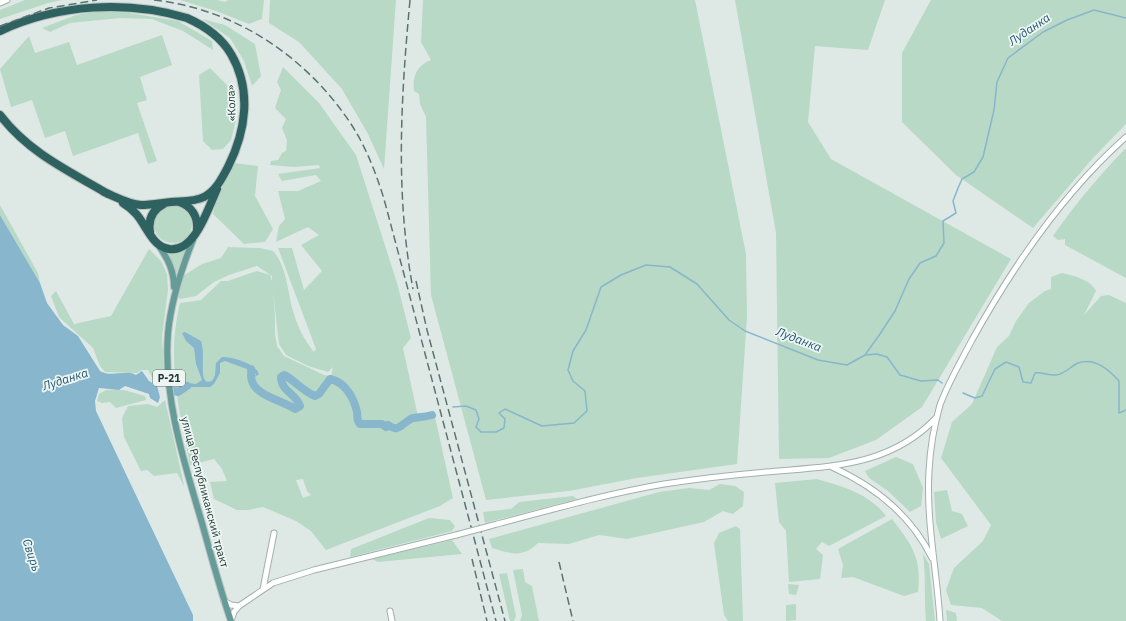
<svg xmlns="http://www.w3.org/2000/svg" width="1126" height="621" viewBox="0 0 1126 621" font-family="'IBM Plex Sans',sans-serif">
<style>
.green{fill:#b8d9c6;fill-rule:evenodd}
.water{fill:#88b6cc}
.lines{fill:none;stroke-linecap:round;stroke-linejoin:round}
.stream{stroke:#88b6cc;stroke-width:1.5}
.river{stroke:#88b6cc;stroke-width:8}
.minor-casing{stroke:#a1b0ad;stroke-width:7}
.major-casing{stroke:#bcc3c2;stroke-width:8}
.highway-casing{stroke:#bcc3c2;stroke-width:10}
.minor{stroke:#fff;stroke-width:5}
.major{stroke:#659c97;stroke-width:6}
.highway{stroke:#2e6260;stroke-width:8}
.rail{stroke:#5b7471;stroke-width:1.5;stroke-dasharray:8 4;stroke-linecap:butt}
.minor-bridge-casing{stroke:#a1b0ad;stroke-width:7;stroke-linecap:butt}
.minor-bridge{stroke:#fff;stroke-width:5}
.labels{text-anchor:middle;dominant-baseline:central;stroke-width:3.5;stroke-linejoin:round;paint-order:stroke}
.shield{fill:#eef6f3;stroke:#5e716e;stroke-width:1}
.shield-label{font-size:10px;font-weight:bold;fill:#203835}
.street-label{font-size:11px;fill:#203835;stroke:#eef6f3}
.water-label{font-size:12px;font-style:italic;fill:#1e5570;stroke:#eef6f3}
</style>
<rect width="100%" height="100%" fill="#dee9e6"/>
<path class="green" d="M 25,0 L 62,0 L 48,3 L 0,19 L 0,10 Z
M 180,0 L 217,0 L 225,2 L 228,0 L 264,0 L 262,19 L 249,24 L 216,11 Z
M 270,0 L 396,0 L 384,169 L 368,134 L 342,89 L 299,42 L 269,23 Z
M 423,0 L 695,0 L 746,254 L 747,317 L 737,464 L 637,478 L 569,491 L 486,500 L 431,295 L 426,117 L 420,104 L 419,94 L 414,91 C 412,77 417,65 431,60 L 421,42 Z
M 735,0 L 885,0 L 868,50 L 815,46 L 808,122 L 831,159 L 1011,259 L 922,407 L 876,440 L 829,458 L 779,459 L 776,233 Z
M 931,0 L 1126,0 L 1126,124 L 1093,158 L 1033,228 L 956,175 L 902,122 L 902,53 Z
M 100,11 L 130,13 L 178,21 L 212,41 L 213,50 L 183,31 L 152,19 L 120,18 L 70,23 L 50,32 L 42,28 L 76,15 Z
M 202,19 L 225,25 L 255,44 L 261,76 L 252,86 L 244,61 L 230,38 Z
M 162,35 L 172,65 L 140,77 L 147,100 L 137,103 L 157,161 L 148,164 L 138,133 L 73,156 L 65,131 L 45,138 L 32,100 L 11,107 L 0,69 L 29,36 L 35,53 L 69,42 L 77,65 Z
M 283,67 L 319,103 L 356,155 L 397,283 L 411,338 L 403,348 L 419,421 L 435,417 L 453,498 L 440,506 L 326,550 L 311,531 L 296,521 L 263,507 L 248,510 L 237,510 L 214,499 L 210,482 L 227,481 L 222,469 L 214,459 L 190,465 C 179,409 166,360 180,303 L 201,300 L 221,281 L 228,281 L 257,271 L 270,275 L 272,281 L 272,276 L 257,266 L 229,275 L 214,282 L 196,296 L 180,299 L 177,296 L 183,276 L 202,264 L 221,258 L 228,247 L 260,248 L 273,251 C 288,268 287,293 294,314 C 298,328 305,341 314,352 L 316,349 L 278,248 L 292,248 L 304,290 L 322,271 L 301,245 L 319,235 L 308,227 L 276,242 L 279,226 L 285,219 L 278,191 L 298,191 L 321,181 L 316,175 L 282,181 L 278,174 L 320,168 L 319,165 L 294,167 L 270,165 L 271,161 L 278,160 L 282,153 L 286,151 L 287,140 L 282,128 L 286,119 L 275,108 L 281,90 L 277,82 ZM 273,291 L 279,344 L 286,355 L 308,366 L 328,372 L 333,367 L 331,376 L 324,375 L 284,356 L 277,346 L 275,334 L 275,316 ZM 303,479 L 307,491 L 311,495 L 303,498 L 296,480 Z
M 210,68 L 227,85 L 236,120 L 231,140 L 223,149 L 212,150 L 203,141 L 199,75 Z
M 1126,148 L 1126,278 L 1065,245 L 1065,239 L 1058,240 L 1053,236 C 1075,204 1099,176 1126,148 Z
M 234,163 L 258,166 L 255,196 L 273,229 L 265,242 L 244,244 L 213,214 C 216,194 227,182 234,163 Z
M154 224a19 19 0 1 1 38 0a19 19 0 1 1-38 0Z
M 0,205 L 38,273 L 40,283 L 0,215 Z
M 149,249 L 161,261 L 167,274 L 168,290 L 162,337 L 165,386 L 156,384 L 148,370 L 142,370 L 137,373 L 105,372 L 100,366 L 93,348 L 59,317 L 51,296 L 56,291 L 74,324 L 111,316 Z
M 185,251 L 176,274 L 169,254 Z
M 1062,273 C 1074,276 1090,279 1096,291 L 1084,315 L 1101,296 L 1109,295 L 1126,303 L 1126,621 L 1002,621 L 982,608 L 951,605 L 946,590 L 954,568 L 983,541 L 991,525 L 941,458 L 952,422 L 972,404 L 997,347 L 1009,336 L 1016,321 L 1029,303 L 1045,291 L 1051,289 L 1051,277 Z
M 106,390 L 124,390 L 145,396 L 146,400 L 116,408 L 110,402 L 102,403 L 97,401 L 99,394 Z
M 165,400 L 184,485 L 184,486 L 177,473 L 154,476 L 147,470 L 141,471 L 124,437 L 122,418 L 128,406 L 148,404 L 157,407 Z
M 896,457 L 913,464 L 923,488 L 921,506 L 910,512 L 888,491 L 869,478 L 865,471 Z
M 817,479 C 842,486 870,494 886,516 L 829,546 L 822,542 L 816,549 L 823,555 L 820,579 L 789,582 L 786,531 L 779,522 L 775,483 Z
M 720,484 L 735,486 L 744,492 L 743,506 L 733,514 L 723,511 L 704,522 L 627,539 L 599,535 L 569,544 L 538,543 C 523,558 511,554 492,548 L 489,539 L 659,492 L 689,488 L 709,490 Z
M 947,490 L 952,511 L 962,514 L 968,526 L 941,539 L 936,522 L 934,492 Z
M 573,496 L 577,499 L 485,523 L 483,512 L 511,509 L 519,502 Z
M 429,518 L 450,520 L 455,526 L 452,531 L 350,557 L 351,549 Z
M 892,519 C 912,545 922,558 918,592 L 904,596 L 853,577 L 841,578 L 843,565 L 838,549 Z
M 736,526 L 740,529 L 743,621 L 728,621 L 724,615 L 714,543 L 719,533 Z
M 452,540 L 462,554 L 378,562 L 372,559 Z
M 923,554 L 929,564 L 935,621 L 926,621 C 924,598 926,577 923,554 Z
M 523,569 L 525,582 L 532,586 L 539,621 L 520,621 L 522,615 L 513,570 Z
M 507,573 L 516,616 L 514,621 L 510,621 L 499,574 Z
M 788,584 L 799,585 L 796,595 L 789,594 Z
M 796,604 L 796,620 L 786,621 L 786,605 Z
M 946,610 L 956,613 L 957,621 L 947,621 Z"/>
<path class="water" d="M 0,215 L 40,283 L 47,303 L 63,325 L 78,336 L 100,371 C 111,378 127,369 136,375 L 142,371 L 149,381 L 157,386 L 160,397 L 158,403 L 150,398 L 149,394 L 125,386 L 119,390 L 99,388 L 95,401 L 96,411 L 193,615 L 193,621 L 0,621 Z
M 185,332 L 201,341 C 205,353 201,367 204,379 L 207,382 L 212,381 L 215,375 L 216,363 L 222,357 C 233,357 255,363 259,374 L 255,377 L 256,374 L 253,373 L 251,379 L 247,369 L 225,361 L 220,363 L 220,373 L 214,384 L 210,387 L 189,387 L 180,393 L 178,392 L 187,383 L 196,384 L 202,380 L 196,364 L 194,348 L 186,341 L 182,333 Z"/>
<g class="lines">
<path class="stream" d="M 865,355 L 877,354 L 887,357 L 900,375 L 921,381 L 938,380 L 942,383
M 963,393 L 975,398 L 982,396 L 995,369 L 1006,362 L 1019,367 L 1023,382 L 1031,383 L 1035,373 C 1043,372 1049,376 1056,375 C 1065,374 1071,366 1078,363 C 1095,357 1109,370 1119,381 L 1119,413 L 1126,410
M 453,407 L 466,406 L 476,410 L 479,419 L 476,427 L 481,432 L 496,432 L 504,428 L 505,419 L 499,413 L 505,409 L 542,426 L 574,423 L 587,411 L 585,391 L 573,381 L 568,370 L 573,351 L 586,330 L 601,287 L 621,275 L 646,265 L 670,267 L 697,284 L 729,320 L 745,331 L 818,360 L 847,365 L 865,355 L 880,334 L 895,311 L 909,279 L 920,263 L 936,256 L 944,243 L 943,221 L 956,213 L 953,201 L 958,188 L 962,179 L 974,172 L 983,157 L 994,110 L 997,82 L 1008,58 L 1043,32 L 1067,20 L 1094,10 L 1126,18"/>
<path class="river" d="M 251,369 C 252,372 250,377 252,381 C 256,396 284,401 295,409 L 300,406 C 296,393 281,392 281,377 L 284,375 C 293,379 303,391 315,396 L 319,394 L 330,379 C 345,382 354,398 357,412 C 358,417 356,420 360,424 L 382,424 L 386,427 L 388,425 C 391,427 393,429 397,428 C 403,426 407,420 413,418 C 420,417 425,417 432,415
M 174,391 L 178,392 L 187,386"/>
<defs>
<path id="minor" d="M 0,3 L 7,0
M 832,467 C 874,486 911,515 932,558
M 490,526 C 547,511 605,494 664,484 C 702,478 740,474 778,471 C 838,466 893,464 937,417
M 263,589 L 274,533
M 224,601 L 231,605 L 239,606
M 390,611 L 392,621
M 231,621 L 234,612 L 239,606 L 273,583 L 314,570 L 456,535
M 940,621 C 937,571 926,521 929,471 C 930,450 934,426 940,405 C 948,383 961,361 972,340 C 1012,268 1064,192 1126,137"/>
<path id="major" d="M 193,240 C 181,270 171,301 168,333 C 163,397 184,462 202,523 C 211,556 220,589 231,621
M 159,246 C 168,259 174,271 174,287"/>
<path id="highway" d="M 0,31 C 58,4 127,0 187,18 C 205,26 221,37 231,54 C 252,90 246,131 228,167 C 222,178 216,191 204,197 C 194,202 182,201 171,202 C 161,203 151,205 141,205 C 128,204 116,197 104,192
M 0,115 C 29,153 69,171 108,194
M 179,202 C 192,206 198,217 197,230
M 123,203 C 141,214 142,225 154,240 C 158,245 163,248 169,249 C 195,253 208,208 217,189
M 150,232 C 148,220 152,210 164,204"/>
</defs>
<use href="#minor" class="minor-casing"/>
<use href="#major" class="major-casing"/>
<use href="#highway" class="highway-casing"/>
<use href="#minor" class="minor"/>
<use href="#major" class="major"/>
<use href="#highway" class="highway"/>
<path class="rail" d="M 154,0 C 235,9 306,56 351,124 C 366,147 376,173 384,199 L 496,621
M 410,0 C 401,97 395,193 413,289
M 0,26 L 49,8 L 97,0
M 416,281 L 427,330 L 505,621
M 472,559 L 487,621
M 559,562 L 573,621"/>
<defs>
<path id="minor-bridge" d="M 456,535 L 490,526"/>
</defs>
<use href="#minor-bridge" class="minor-bridge-casing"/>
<use href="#minor-bridge" class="minor-bridge"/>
</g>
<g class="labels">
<rect class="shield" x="153" y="370" width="32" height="16" rx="3"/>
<g class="shield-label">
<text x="169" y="378">Р-21</text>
</g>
<g class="street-label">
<text transform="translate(231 103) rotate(-92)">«Кола»</text>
<text transform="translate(205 492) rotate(75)">улица Республиканский тракт</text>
</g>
<g class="water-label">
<text transform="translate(1029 29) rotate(-34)">Луданка</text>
<text transform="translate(799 339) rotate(21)">Луданка</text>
<text transform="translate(65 379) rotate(-18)">Луданка</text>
<text transform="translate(32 555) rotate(72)">Свирь</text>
</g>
</g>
</svg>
